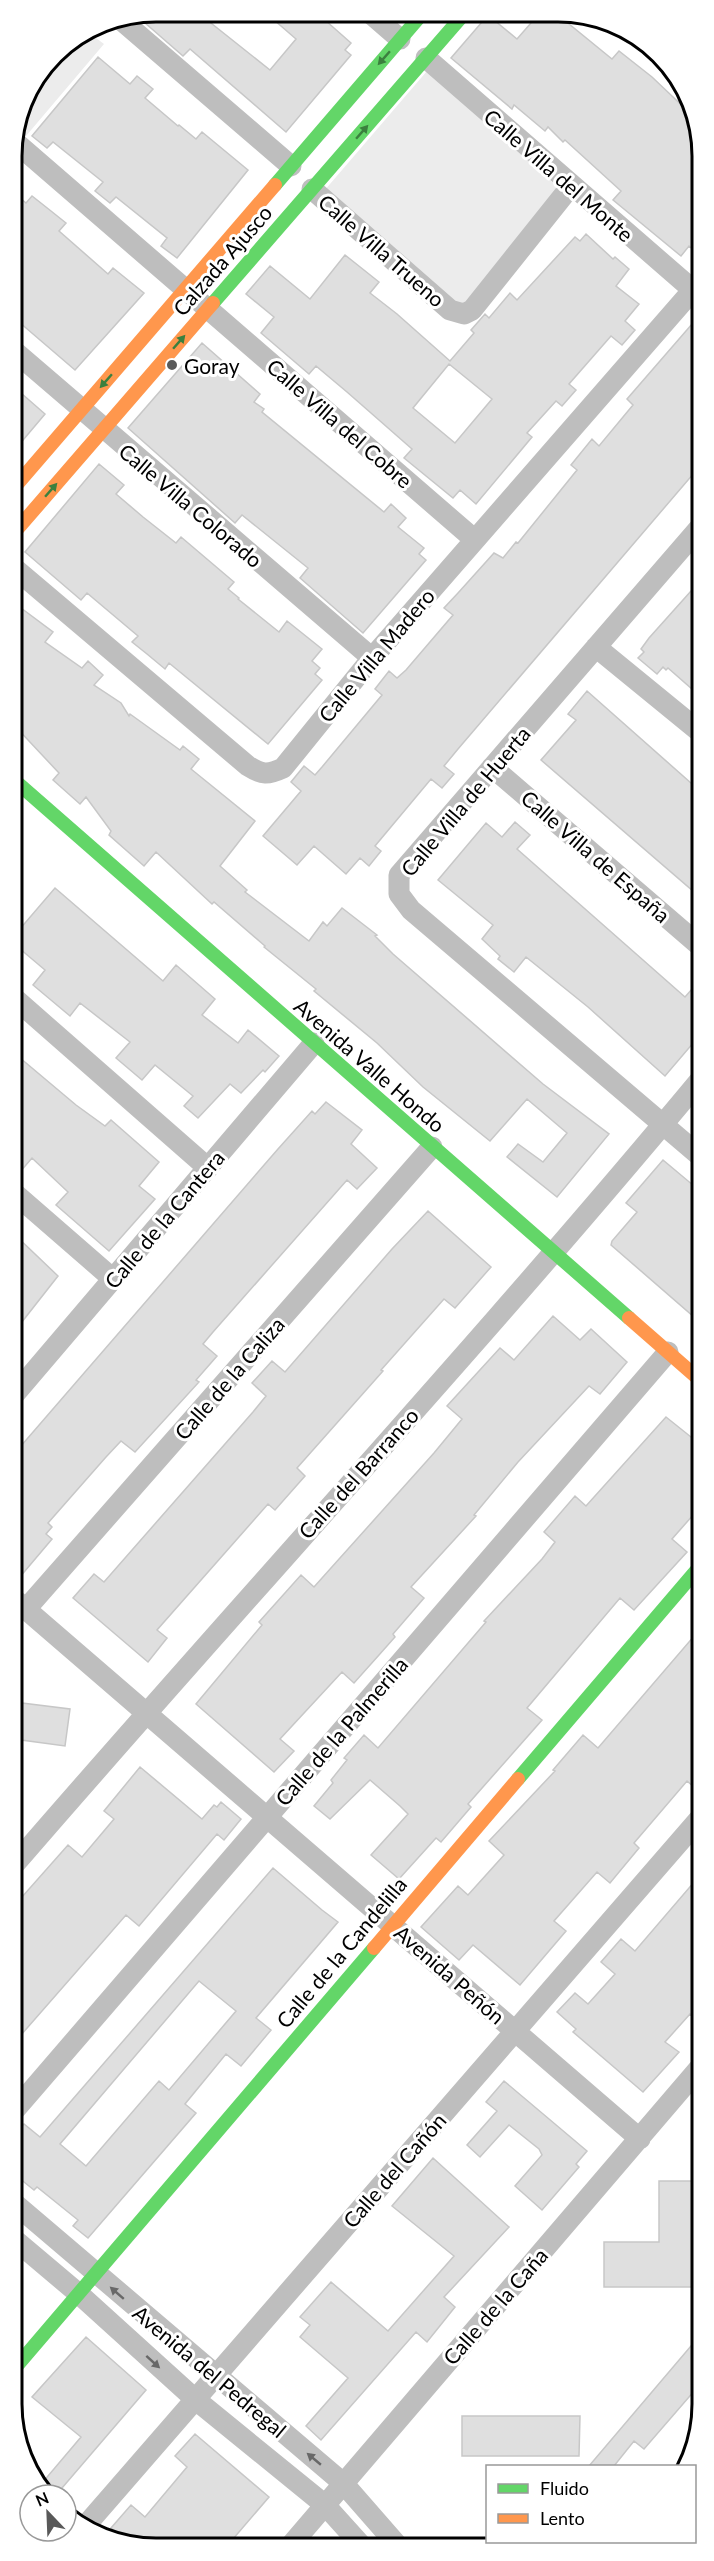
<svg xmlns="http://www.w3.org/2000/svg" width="714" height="2561" viewBox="0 0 714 2561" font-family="Lato,sans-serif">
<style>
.green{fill:#ececec}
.building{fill:#dfdfdf;stroke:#c7c7c7;stroke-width:1.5;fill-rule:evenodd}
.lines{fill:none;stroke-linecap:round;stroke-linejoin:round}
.street{stroke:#bebebe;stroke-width:21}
.fast{stroke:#63d668;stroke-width:14}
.slow{stroke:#ff974d;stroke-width:14}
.oneway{fill:#3b803e}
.oneway2{fill:#686868}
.poi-dot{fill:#595959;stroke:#fff;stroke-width:2}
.labels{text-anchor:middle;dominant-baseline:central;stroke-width:6;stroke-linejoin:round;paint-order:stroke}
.street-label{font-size:21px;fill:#000;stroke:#fff}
.poi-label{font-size:21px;fill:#000;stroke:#fff;text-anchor:start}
.rim{fill:none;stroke:#000;stroke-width:3}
</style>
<rect width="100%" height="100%" fill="#fff"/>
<path class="green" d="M 88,32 L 104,44 L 26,136 L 17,128 L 23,101 L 55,54 Z
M 427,71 L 559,188 L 462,309 L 324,191 Z"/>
<path class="building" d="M 156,12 L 197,12 L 270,70 L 296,39 L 266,13 L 317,13 L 351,43 L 345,50 L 351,55 L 286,132 L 190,49 L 183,56 L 137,16 Z
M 488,15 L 517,39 L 538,15 L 558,15 L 612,59 L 619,51 L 652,77 L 693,116 L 699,128 L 699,255 L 689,246 L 681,256 L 613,200 L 621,191 L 565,140 L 563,142 L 548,127 L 545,131 L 514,105 L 512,109 L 451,58 Z
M 98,57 L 130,84 L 137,76 L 153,89 L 145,98 L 178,126 L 179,125 L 196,139 L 202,132 L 248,170 L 177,258 L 161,246 L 167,238 L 116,197 L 110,203 L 95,191 L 103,182 L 53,142 L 47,148 L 32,136 Z
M 12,191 L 26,203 L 32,196 L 51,211 L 66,223 L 59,231 L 108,274 L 113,268 L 144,293 L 75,370 L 12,316 Z
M 586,234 L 613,259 L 615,257 L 629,269 L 616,286 L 639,304 L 625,321 L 635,330 L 622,345 L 611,336 L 569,384 L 576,390 L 562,406 L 556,401 L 527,433 L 532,437 L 476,504 L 460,490 L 453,498 L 404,458 L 412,449 L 347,392 L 316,366 L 309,374 L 261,333 L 274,317 L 246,294 L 270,266 L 310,299 L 345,255 L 379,282 L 370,293 L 397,314 L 450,361 L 474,333 L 471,330 L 485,314 L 489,318 L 510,293 L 517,300 L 575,237 L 580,241 ZM 449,364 L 492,399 L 455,443 L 413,408 Z
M 699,316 L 700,466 L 458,749 L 444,766 L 454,774 L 442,788 L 431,779 L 375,846 L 381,851 L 369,866 L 360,858 L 346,874 L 314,846 L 297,865 L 263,836 L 301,791 L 291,782 L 304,766 L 315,775 L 322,767 L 382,695 L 375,689 L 389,671 L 397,678 L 406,670 L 453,615 L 444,608 L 458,593 L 494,553 L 503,558 L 516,542 L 518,543 L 577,470 L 571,465 L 592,439 L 599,446 L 633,405 L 627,399 Z
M 202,343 L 260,394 L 254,402 L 264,409 L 262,412 L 384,512 L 391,504 L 406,518 L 398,527 L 424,548 L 419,554 L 426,560 L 363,633 L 300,578 L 308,568 L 242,515 L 235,523 L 128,428 Z
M 13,386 L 45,414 L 13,452 Z
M 99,464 L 124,485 L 116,494 L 143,517 L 176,543 L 181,537 L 234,582 L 228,589 L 239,598 L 238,599 L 279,632 L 287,621 L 322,649 L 312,661 L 320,668 L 315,674 L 322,680 L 268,744 L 169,663 L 165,669 L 147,654 L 132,642 L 138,636 L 87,593 L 81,600 L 25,552 Z
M 700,581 L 700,696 L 668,668 L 666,670 L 663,667 L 657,674 L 638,658 L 644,652 L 641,649 L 649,638 Z
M 13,602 L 53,632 L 45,642 L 82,668 L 88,661 L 103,675 L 94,685 L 121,703 L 129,716 L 130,714 L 180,750 L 183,746 L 199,759 L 191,769 L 255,821 L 220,866 L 247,890 L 245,892 L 309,941 L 323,922 L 327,926 L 342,908 L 377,935 L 375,936 L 393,954 L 543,1084 L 609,1134 L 557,1197 L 507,1157 L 518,1144 L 543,1162 L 567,1133 L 527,1099 L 490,1141 L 423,1087 L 377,1043 L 314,991 L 316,989 L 264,947 L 265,946 L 214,902 L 212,904 L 156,852 L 144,866 L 109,835 L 111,831 L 86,797 L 80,804 L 53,780 L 59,773 L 13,724 Z
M 587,691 L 700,791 L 700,897 L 541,760 L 576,720 L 568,714 Z
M 515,822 L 530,835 L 517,849 L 685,997 L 700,980 L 700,1035 L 665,1076 L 588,1007 L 526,957 L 514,972 L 498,959 L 500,956 L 482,939 L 493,925 L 438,880 L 486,823 L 502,837 Z
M 55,888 L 163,981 L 176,965 L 215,999 L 202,1015 L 238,1043 L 248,1030 L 279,1056 L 265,1072 L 263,1070 L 241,1093 L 230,1084 L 198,1118 L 184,1106 L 193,1096 L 155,1065 L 142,1080 L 116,1058 L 130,1042 L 80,1003 L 70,1016 L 33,985 L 45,970 L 13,943 L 13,937 Z
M 13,1052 L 76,1105 L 105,1126 L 111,1120 L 159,1162 L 139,1186 L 155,1199 L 109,1251 L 56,1205 L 68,1192 L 32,1158 L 13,1180 Z
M 326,1102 L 362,1130 L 351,1144 L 377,1168 L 357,1189 L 347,1180 L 213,1332 L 203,1344 L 217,1356 L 196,1380 L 199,1382 L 135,1452 L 121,1441 L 106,1457 L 48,1523 L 52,1527 L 46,1534 L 52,1539 L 14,1584 L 14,1454 L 278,1149 L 312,1111 L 315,1114 Z
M 663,1160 L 700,1191 L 701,1323 L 611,1245 L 612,1241 L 637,1212 L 626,1203 Z
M 428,1211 L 491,1267 L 455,1308 L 444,1299 L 381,1370 L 383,1371 L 297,1468 L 305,1476 L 275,1510 L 268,1504 L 157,1630 L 167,1638 L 148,1662 L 73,1598 L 94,1574 L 104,1582 L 253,1412 L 266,1396 L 252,1383 L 272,1361 L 285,1372 L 392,1249 Z
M 13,1233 L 58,1276 L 14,1332 L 13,1269 Z
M 553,1316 L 580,1340 L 591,1329 L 627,1362 L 600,1394 L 589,1386 L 518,1462 L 474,1515 L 476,1516 L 411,1587 L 424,1598 L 393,1634 L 395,1637 L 379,1655 L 354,1683 L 342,1672 L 280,1739 L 294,1751 L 274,1772 L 196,1704 L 262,1625 L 259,1622 L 301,1575 L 314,1587 L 434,1453 L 462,1419 L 447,1406 L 500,1348 L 514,1360 Z
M 666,1417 L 701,1445 L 701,1506 L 672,1539 L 687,1552 L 634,1610 L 620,1598 L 527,1708 L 542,1720 L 468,1804 L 471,1807 L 441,1842 L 436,1838 L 399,1879 L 371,1855 L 408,1814 L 400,1806 L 370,1780 L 330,1819 L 314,1806 L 333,1783 L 331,1780 L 347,1760 L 344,1758 L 364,1735 L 378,1748 L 486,1622 L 484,1621 L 542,1559 L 555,1542 L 544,1532 L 575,1496 L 586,1506 Z
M 701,1628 L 701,1793 L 687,1781 L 634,1843 L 639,1848 L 610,1883 L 597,1872 L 554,1921 L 566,1931 L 520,1985 L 473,1945 L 459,1960 L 421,1927 L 458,1886 L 468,1895 L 504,1855 L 489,1841 L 555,1771 L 553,1770 L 583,1735 L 598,1748 Z
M 14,1702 L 70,1709 L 65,1746 L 14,1739 Z
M 140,1767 L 202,1819 L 214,1805 L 217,1807 L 221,1802 L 241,1819 L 224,1840 L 217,1834 L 139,1926 L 126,1915 L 14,2043 L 14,1906 L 68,1845 L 82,1857 L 114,1819 L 104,1811 Z
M 273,1868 L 322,1910 L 338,1922 L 256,2018 L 271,2030 L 241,2066 L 226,2054 L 185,2104 L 196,2113 L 88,2238 L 73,2226 L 78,2220 L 37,2187 L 34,2190 L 14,2174 L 14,2134 L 24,2124 L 40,2137 ZM 199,1981 L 236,2011 L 169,2090 L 159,2081 L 86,2166 L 60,2144 Z
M 701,1874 L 701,2021 L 690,2014 L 665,2042 L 679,2052 L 643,2092 L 573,2032 L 576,2029 L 557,2012 L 575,1993 L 588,2004 L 615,1974 L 601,1962 L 621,1939 L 635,1951 Z
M 504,2081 L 587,2151 L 576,2164 L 579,2167 L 542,2210 L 515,2186 L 542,2155 L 539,2149 L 509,2125 L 480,2157 L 467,2145 L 497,2111 L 486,2102 Z
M 433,2158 L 509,2227 L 444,2297 L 455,2307 L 427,2342 L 416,2332 L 321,2440 L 306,2426 L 348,2378 L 300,2337 L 310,2325 L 300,2317 L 331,2282 L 388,2331 L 454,2256 L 392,2206 Z
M 659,2181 L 701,2181 L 702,2287 L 604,2287 L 604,2242 L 659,2242 Z
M 702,2333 L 702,2382 L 644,2449 L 634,2441 L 614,2466 L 589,2466 Z
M 86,2337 L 146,2390 L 56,2495 L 48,2495 L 42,2483 L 81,2437 L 32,2397 Z
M 462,2416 L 580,2416 L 579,2456 L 462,2456 Z
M 195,2434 L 269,2497 L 227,2546 L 132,2546 L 111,2528 L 131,2505 L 145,2517 L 187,2467 L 175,2456 Z"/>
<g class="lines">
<path class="street" d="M 370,13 L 400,39
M 120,19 L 291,166
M 426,58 L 693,290
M 14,141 L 475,540
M 312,189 L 450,310 L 464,314 L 472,310 L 571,186
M 13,350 L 372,658
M 700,527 L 399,875 L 399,894 L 411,910 L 700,1156
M 13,567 L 248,766 C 262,775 268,775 283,768 L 372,658 L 699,283
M 596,647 L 700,732
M 492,767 L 700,946
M 13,997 L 208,1168
M 13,1192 L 113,1279
M 14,1395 L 314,1043
M 14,1599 L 640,2139
M 26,1609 L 432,1147
M 14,1865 C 241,1602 478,1347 700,1080
M 14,2111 L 668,1352
M 14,2203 L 343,2483 L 398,2546
M 15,2240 L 79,2294 L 196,2400 L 325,2505 L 362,2546
M 87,2524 L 701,1817
M 290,2546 L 701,2066"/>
<path class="fast" d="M 275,185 L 422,14
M 213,303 L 464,14
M 13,779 L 629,1318
M 518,1779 L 701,1565
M 15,2368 L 374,1948"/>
<path class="slow" d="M 13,489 L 275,185
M 13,534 L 213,303
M 629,1318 L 701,1381
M 374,1948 L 518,1779"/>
</g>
<defs><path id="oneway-solid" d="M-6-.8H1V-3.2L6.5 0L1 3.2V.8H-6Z" transform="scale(1.5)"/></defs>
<g class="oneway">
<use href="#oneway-solid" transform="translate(384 58) rotate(131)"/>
<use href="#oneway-solid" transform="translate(362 132) rotate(-49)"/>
<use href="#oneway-solid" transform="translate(179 342) rotate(-49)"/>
<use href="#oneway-solid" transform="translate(106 381) rotate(131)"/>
<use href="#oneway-solid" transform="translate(51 490) rotate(-49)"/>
</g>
<g class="oneway2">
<use href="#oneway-solid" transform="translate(117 2293) rotate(-139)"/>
<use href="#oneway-solid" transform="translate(153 2362) rotate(42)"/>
<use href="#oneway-solid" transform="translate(314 2459) rotate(-140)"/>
</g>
<circle class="poi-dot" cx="172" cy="365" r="6"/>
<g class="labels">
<g class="street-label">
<text transform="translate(559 175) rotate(41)">Calle Villa del Monte</text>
<text transform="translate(382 250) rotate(41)">Calle Villa Trueno</text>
<text transform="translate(222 260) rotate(-49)">Calzada Ajusco</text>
<text transform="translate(340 423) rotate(41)">Calle Villa del Cobre</text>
<text transform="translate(191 505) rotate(40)">Calle Villa Colorado</text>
<text transform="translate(376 655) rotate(-50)">Calle Villa Madero</text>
<text transform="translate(465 801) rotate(-50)">Calle Villa de Huerta</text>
<text transform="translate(596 856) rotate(41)">Calle Villa de España</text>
<text transform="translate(370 1065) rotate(41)">Avenida Valle Hondo</text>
<text transform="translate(164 1219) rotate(-50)">Calle de la Cantera</text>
<text transform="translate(229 1378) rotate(-49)">Calle de la Caliza</text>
<text transform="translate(358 1473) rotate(-48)">Calle del Barranco</text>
<text transform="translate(341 1731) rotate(-49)">Calle de la Palmerilla</text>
<text transform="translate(341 1952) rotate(-50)">Calle de la Candelilla</text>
<text transform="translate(450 1974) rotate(41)">Avenida Peñón</text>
<text transform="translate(394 2170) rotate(-49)">Calle del Cañón</text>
<text transform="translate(495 2306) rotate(-49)">Calle de la Caña</text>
<text transform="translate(210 2371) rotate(40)">Avenida del Pedregal</text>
</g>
<g class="poi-label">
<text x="184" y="365">Goray</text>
</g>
</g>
<path d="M0 0H714V2561H0ZM156 22H558A134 134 0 0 1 692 156V2404A134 134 0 0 1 558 2538H156A134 134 0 0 1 22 2404V156A134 134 0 0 1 156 22Z" fill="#fff" fill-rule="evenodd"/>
<path class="rim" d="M156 22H558A134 134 0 0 1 692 156V2404A134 134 0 0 1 558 2538H156A134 134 0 0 1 22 2404V156A134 134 0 0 1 156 22Z"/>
<rect x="486" y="2465" width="210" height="78" fill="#ffffff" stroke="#999999" stroke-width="1.5"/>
<rect x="498" y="2484" width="30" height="9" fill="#63d668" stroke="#999999" stroke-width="1.5"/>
<text x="540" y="2495" font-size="18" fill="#000000">Fluido</text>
<rect x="498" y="2514" width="30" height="9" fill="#ff974d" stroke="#999999" stroke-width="1.5"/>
<text x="540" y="2525" font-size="18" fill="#000000">Lento</text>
<g transform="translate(48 2513) rotate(337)"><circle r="28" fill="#ffffff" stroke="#999999" stroke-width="1.5"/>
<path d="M0-4.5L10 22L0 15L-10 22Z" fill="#595959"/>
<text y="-9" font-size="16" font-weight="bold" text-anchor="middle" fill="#000000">N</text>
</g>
</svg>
